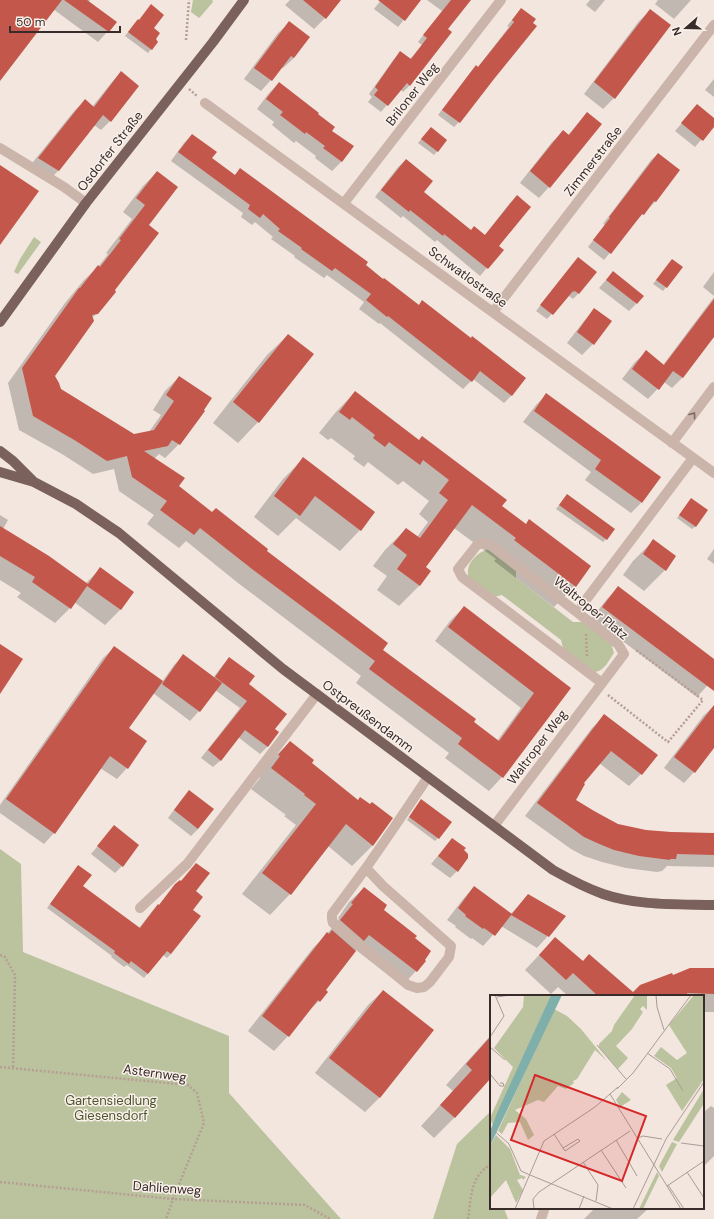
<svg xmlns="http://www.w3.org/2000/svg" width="714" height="1219" viewBox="0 0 714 1219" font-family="'DM Sans',sans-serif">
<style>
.green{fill:#bbc29e}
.shadow{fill:#0003}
.building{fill:#c4574b}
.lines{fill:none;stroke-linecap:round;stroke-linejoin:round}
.path{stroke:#b69e94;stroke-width:2.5;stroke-dasharray:2 2;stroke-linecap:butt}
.minor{stroke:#cbb4aa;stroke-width:10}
.major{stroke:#7a615b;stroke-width:10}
.oneway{stroke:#7a6964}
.labels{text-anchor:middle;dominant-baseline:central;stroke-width:3;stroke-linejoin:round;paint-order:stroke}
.street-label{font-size:13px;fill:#382c2a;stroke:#faf1eb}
.park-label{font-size:13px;fill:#4d562e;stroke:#faf1eb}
.inset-road{fill:none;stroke:#a89c96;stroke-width:1}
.view{fill:#d62828;fill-opacity:0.15;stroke:#d62828;stroke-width:2}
.inset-edge{fill:none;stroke:#382c2a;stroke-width:2}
</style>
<rect width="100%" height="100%" fill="#f2e6de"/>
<path class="green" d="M 193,0 L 212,0 L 213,2 L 201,16 L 199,18 L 191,12 Z
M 34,237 L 41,242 L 18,274 L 14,272 L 20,259 Z
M 489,549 L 516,571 L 516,578 L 573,622 L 582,622 L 611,643 L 614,653 C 609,660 604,672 594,672 L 563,648 L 561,640 L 502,595 L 494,597 L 469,578 C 464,565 477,552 489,549 Z
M 0,849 L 21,864 L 23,952 L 229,1036 L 229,1093 L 341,1219 L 0,1219 Z
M 491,1111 L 491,1208 L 504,1208 L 508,1219 L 433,1219 L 457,1144 Z"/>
<path class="shadow" d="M 0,0 L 90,0 L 88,2 L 116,22 L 98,42 L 53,9 L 0,80 Z
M 290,0 L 340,0 L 325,18 L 314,29 L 285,5 Z
M 381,0 L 420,0 L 398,27 L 374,9 Z
M 427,0 L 470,0 L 447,29 L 410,85 L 403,92 L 400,89 L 381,112 L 368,102 L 372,97 L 369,94 L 394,59 L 401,52 L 410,59 L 422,45 L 418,42 L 442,11 Z
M 590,0 L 605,0 L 595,12 L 586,5 Z
M 658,0 L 691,0 L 674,19 L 655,4 Z
M 521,9 L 459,122 L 454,127 L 438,115 L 471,72 L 478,67 L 509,27 L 507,26 Z
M 650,11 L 614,98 L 603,109 L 584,94 L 639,21 Z
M 135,23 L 157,42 L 148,53 L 125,36 Z
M 289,23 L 294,58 L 283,68 L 281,67 L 271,80 L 261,91 L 244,79 L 278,33 Z
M 121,72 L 110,121 L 101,130 L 94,125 L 58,171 L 49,180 L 29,167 L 75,110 L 85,101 L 92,107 L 112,82 Z
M 714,79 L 714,97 L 705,90 Z
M 279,83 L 317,115 L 331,131 L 342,161 L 332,171 L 315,158 L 316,156 L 296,141 L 294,143 L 272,125 L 274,122 L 257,109 L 269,93 Z
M 697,105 L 714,119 L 714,125 L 695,147 L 675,131 Z
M 587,113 L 549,187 L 539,198 L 520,183 L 552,142 L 563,132 L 568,135 Z
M 427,132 L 446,141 L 434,155 L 418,143 Z
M 192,135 L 210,159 L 234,176 L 240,170 L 418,306 L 422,302 L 512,395 L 504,403 L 473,379 L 463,389 L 380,323 L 379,324 L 359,309 L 364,302 L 327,275 L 324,278 L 294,257 L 295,256 L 271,239 L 273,237 L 255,222 L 252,225 L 241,217 L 243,213 L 171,161 L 184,143 Z
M 658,154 L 679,170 L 655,202 L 636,221 L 604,260 L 588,247 L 605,225 L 603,224 L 651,160 Z
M 406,160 L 423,192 L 471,231 L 484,236 L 510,203 L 517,196 L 498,247 L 502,250 L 480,276 L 437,240 L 435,242 L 403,216 L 401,218 L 375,197 L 398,167 Z
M 157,172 L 148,226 L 97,313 L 92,318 L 54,376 L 60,390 L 134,435 L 149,432 L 161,415 L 153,410 L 165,391 L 179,377 L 179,444 L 165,458 L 159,454 L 154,459 L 178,486 L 212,513 L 265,551 L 382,650 L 497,741 L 521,708 L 435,641 L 450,621 L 464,607 L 570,689 L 502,777 L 489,791 L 445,758 L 449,753 L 356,683 L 361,676 L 238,583 L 186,541 L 179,548 L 147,524 L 154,515 L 119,491 L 114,469 L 93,474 L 62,454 L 19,430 L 8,383 L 65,303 L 84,280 L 98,267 L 108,254 L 106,253 L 132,219 L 123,212 L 143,186 Z
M 578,258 L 578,294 L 573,299 L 569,296 L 547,319 L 536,311 Z
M 669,263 L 682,267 L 663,291 L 653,284 Z
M 613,272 L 636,304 L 629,311 L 599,288 Z
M 714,272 L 714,296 L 703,287 Z
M 714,297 L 714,335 L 682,378 L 672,388 L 664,382 L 648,399 L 622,379 L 635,362 L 646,352 L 663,365 Z
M 594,310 L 593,344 L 582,355 L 567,343 L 584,321 Z
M 288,335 L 258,422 L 238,443 L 213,423 L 267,355 Z
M 355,392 L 525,525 L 530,520 L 575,586 L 554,607 L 494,561 L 496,559 L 454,528 L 424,567 L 430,571 L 419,586 L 399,606 L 377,590 L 387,576 L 373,566 L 385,550 L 406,529 L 417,537 L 428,522 L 419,514 L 429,501 L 403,481 L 398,485 L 368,462 L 364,467 L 353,459 L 355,456 L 331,438 L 328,440 L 319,433 L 335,413 Z
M 546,395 L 641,503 L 631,513 L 585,480 L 591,472 L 523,422 L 536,405 Z
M 303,459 L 360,530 L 340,551 L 296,518 L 278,536 L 254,517 L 283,479 Z
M 567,495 L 606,539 L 603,542 L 556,509 Z
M 688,503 L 696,526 L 692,529 L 677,518 Z
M 0,515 L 8,520 L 3,529 L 85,584 L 101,568 L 133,592 L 120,610 L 105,625 L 74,602 L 70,608 L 55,623 L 17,597 L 21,593 L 0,580 Z
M 654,540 L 675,556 L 665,570 L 644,591 L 623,575 L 633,561 Z
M 714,549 L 714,564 L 707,559 Z
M 618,588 L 714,660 L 714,678 L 697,697 L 592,618 L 607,599 Z
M 114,648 L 162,682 L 174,665 L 183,656 L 213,678 L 222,666 L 229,658 L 247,684 L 274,729 L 278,733 L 267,747 L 260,754 L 238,737 L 221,760 L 213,767 L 201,758 L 240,708 L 215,690 L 199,711 L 190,721 L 153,693 L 128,729 L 127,768 L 117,779 L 100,768 L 54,833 L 44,844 L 0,813 L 0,805 L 103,658 Z
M 714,706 L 714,746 L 694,772 L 684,783 L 664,768 L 704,715 Z
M 604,716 L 641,774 L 629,786 L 599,763 L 582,783 L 575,800 L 618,825 L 645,831 L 714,834 L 714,867 L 667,866 L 662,871 L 657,872 L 626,868 L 602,862 L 584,856 L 571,849 L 525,816 L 592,728 Z
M 290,742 L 373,845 L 352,866 L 328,846 L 290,894 L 270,915 L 242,894 L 296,825 L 284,816 L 286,815 L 251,789 L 260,778 L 258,776 L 269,762 Z
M 190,791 L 198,829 L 191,836 L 168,818 L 182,799 Z
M 421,801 L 438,838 L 435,841 L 407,820 Z
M 114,827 L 122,866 L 115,873 L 91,854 Z
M 452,839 L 457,871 L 450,878 L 431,864 Z
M 78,866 L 81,886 L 139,928 L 154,909 L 158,905 L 159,906 L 181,882 L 194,892 L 191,910 L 171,954 L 167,958 L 163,955 L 144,978 L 127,965 L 124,967 L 111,957 L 112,956 L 47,908 Z
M 474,887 L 510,915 L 528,895 L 565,917 L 537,948 L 501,926 L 483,946 L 472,938 L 471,939 L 455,927 L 456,926 L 447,920 L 464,898 Z
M 364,888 L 383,910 L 414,939 L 416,971 L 402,986 L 356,950 L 325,990 L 327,992 L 319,1001 L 304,1015 L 288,1036 L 274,1051 L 248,1031 L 313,948 L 327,934 L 339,919 L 338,918 L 349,902 Z
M 555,938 L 608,996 L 568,996 L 558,987 L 551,994 L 525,970 Z
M 714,970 L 714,1012 L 703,1012 L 703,996 L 631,996 Z
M 383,991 L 432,1030 L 379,1098 L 365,1112 L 315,1073 L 368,1005 Z
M 491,1035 L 491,1077 L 454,1118 L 434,1138 L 421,1126 L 453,1091 L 446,1085 Z
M 711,1106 L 714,1108 L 714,1156 L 703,1167 L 703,1110 L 704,1112 Z
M 595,1208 L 649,1208 L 637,1219 L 584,1219 Z"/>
<path class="building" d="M 0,0 L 62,0 L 0,81 Z
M 64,0 L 87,0 L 117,22 L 109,32 Z
M 303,0 L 341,0 L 326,19 Z
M 378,0 L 421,0 L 405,21 Z
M 451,0 L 471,0 L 448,29 L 452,32 L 410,86 L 407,83 L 388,106 L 374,95 L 378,90 L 375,87 L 400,51 L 411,59 L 427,38 L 423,35 Z
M 151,4 L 164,15 L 154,28 L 160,33 L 156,39 L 158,42 L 152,50 L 128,32 L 138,19 L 139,20 Z
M 521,8 L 536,19 L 533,23 L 537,26 L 494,79 L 460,123 L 442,110 L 476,65 L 478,67 L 514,22 L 512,20 Z
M 650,9 L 671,25 L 615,99 L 594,82 Z
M 289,21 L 310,37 L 294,58 L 291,56 L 272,81 L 254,68 Z
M 121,71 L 139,86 L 111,122 L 103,115 L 59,171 L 38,158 L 85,99 L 94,107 Z
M 279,82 L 319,113 L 318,114 L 335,127 L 332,131 L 354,146 L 342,162 L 323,148 L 325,146 L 306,132 L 305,134 L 280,115 L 283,112 L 266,99 Z
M 697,104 L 714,118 L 714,127 L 703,141 L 681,123 Z
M 587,112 L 602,124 L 550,188 L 530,171 L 563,130 L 569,135 Z
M 431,127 L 447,140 L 438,152 L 421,139 Z
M 192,134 L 217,152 L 212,158 L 235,175 L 240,168 L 368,262 L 366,265 L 383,279 L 384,278 L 419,305 L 422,300 L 471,338 L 472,336 L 526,378 L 512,396 L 480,371 L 472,382 L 388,316 L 387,317 L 366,300 L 371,294 L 335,268 L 332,271 L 301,249 L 302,248 L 278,231 L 280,229 L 263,214 L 260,218 L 248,209 L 250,205 L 178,152 Z
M 658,153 L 680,170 L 656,202 L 654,201 L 644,215 L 642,214 L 611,254 L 593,240 L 610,218 L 609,217 Z
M 406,159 L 433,181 L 424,192 L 471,230 L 474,226 L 485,235 L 517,195 L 531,207 L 499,246 L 504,250 L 488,269 L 444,234 L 443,236 L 410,210 L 409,212 L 381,190 Z
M 0,165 L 39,191 L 0,245 Z
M 157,171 L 178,187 L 149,225 L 159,233 L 115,290 L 116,292 L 98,314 L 92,315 L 94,321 L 55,376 L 59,383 L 61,389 L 134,434 L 154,430 L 174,401 L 166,395 L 179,376 L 212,398 L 204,410 L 205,411 L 180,445 L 172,440 L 168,446 L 144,451 L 185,478 L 179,486 L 212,512 L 216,508 L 268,549 L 267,551 L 388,643 L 383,650 L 476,719 L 474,722 L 499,741 L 534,693 L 448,627 L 464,606 L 571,688 L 503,778 L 458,744 L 462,738 L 369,669 L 375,661 L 252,569 L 200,528 L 194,535 L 160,510 L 167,501 L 132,477 L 127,456 L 107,461 L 76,441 L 33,416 L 22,368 L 79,288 L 80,288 L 98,265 L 100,267 L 121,240 L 119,239 L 145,205 L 136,198 Z
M 578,257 L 597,272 L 579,294 L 575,291 L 574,292 L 573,291 L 553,315 L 540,305 Z
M 672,259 L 683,267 L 667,288 L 656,280 Z
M 613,271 L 644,296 L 637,304 L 606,280 Z
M 714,299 L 714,337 L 683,378 L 673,371 L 659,390 L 632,369 L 646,350 L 664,365 Z
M 594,308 L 612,321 L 594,345 L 577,332 Z
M 288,334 L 314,354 L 259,423 L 233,402 Z
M 355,391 L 419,440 L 422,436 L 507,500 L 502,506 L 526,524 L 529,519 L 591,566 L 576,587 L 514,540 L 516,538 L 472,505 L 426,567 L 431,571 L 420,586 L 397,569 L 407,555 L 393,544 L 406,528 L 420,538 L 448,500 L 439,493 L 449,480 L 423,460 L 420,465 L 389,442 L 385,447 L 373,438 L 375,435 L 352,417 L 350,420 L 339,412 Z
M 546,393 L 661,477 L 642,503 L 595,469 L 601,460 L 534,411 Z
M 303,457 L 375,512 L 361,531 L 315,496 L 300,516 L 274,496 Z
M 567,494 L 615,529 L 607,540 L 559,505 Z
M 691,498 L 708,510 L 696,527 L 679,515 Z
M 0,526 L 49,556 L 88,584 L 100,567 L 134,592 L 121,610 L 87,586 L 71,609 L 32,582 L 35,577 L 0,556 Z
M 653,539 L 676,556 L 666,571 L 643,554 Z
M 618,586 L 714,659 L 714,691 L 602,607 Z
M 0,644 L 23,659 L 0,694 Z
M 114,646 L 163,681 L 129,728 L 147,741 L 128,769 L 110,756 L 55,834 L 6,799 Z
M 183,654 L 222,683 L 200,712 L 162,684 Z
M 229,657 L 255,676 L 249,684 L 287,714 L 275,729 L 279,732 L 268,747 L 245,730 L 221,761 L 208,750 L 247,701 L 215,677 Z
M 714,705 L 714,748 L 695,773 L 674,757 Z
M 604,714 L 658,755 L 642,775 L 611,751 L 584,783 L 585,784 L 576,800 L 594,811 L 618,824 L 646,830 L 671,832 L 714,833 L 714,855 L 677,854 L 676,859 L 670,859 L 670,860 L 639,856 L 614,850 L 597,843 L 584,837 L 537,803 Z
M 290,741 L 314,760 L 312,763 L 358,800 L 360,797 L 370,804 L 372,802 L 393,818 L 373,846 L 346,824 L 291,895 L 262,873 L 316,804 L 304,795 L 305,794 L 271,768 L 280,756 L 278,755 Z
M 189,790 L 214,809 L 198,829 L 174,810 Z
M 421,799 L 452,822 L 439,839 L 409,817 Z
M 114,825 L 139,845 L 123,867 L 97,846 Z
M 452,838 L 466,848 L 464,850 L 468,854 L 468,858 L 458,872 L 438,856 Z
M 196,863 L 210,873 L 196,891 L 203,897 L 193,910 L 201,916 L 171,954 L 167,951 L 148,974 L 131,961 L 129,964 L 114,953 L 115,951 L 50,904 L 78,865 L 92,875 L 83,886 L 140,928 L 158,904 L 159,905 L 175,884 L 180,880 L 181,881 Z
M 474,886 L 512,914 L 495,936 L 484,928 L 483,929 L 465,916 L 466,915 L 458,908 Z
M 364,887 L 387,905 L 384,910 L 417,936 L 415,938 L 431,951 L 425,960 L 426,961 L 417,972 L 369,935 L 364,941 L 340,920 L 353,904 L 351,903 Z
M 528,894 L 566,916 L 549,937 L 511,915 Z
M 332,930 L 356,951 L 326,990 L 328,992 L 320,1002 L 318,1000 L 289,1037 L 262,1016 L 327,932 L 329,934 Z
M 555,937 L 583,961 L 589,954 L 633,992 L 640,985 L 672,973 L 673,975 L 690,968 L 714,968 L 714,994 L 687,993 L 688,996 L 598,996 L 573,973 L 566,980 L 539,955 Z
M 383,990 L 434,1030 L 380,1098 L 329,1058 Z
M 491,1036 L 491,1078 L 455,1118 L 440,1105 L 472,1070 L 466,1064 Z"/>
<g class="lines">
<path class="path" d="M 186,40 L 189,0
M 189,89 L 197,96
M 586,634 L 587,657
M 608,695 L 668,742 L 703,700 L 636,650
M 0,955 L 5,957 L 15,975 L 13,1068
M 0,1067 L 188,1085 L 197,1093 L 204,1123 L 173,1199 L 166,1219
M 0,1182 L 173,1199 L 305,1205 L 330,1219
M 468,1219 C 470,1207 470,1192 476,1180 C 479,1173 486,1168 491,1163"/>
<path class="minor" d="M 205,103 L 714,473
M 0,148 L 64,187 L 86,203
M 344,203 L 501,0
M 493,312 L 714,25
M 672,443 L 714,387
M 582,605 L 693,458
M 494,826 L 624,654 L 618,644 L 489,544 L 482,543 L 477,545 L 458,569 L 462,577 L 602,683
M 366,868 L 332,914 L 332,919 L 333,923 L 408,985 L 417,988 L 424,987 L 430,982 L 449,957 L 451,946 L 383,886 L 366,868 L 393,829 L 428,777
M 140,908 L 187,864 L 317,694
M 541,1219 L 544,1210"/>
<path class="major" d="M 0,322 L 86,203 L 213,42 L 244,0
M 0,451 L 13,461 L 33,481
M 0,472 L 34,482 L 76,504 L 119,533 L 283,669 L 553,870 C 569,879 586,888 603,894 C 638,906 678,904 714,905"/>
</g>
<defs><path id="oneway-chevron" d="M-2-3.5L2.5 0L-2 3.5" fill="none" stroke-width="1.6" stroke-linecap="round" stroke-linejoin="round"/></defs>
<use class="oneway" href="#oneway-chevron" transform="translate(693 415) rotate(-53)"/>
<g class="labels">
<g class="street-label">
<text transform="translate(412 94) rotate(-52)">Briloner Weg</text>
<text transform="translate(110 151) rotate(-52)">Osdorfer Straße</text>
<text transform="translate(593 161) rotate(-52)">Zimmerstraße</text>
<text transform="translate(468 277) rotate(36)">Schwatlostraße</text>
<text transform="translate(591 608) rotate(39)">Waltroper Platz</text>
<text transform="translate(368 716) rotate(37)">Ostpreußendamm</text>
<text transform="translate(537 747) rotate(-53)">Waltroper Weg</text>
<text transform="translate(155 1073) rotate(8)">Asternweg</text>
<text transform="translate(167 1188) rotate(4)">Dahlienweg</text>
</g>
<g class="park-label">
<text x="111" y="1100">Gartensiedlung<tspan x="111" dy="15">Giesensdorf</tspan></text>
</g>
</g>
<g transform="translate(490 995)">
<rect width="214" height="214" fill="#f2e6de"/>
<path d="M 34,0 L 61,0 L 3,131 L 0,123 L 23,72 L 4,53 L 33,12 ZM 145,0 L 157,0 L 157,15 L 153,11 L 150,14 L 153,17 L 142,34 L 126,51 L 138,63 L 128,74 L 109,52 L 109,49 L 122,36 L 124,30 ZM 204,0 L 214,0 L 214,84 L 192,116 L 176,90 L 187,83 L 181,73 L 164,61 L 171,52 L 187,65 L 197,58 L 179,30 ZM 64,14 L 77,21 L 91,34 L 117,66 L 105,55 L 87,84 L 83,86 L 84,88 L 76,94 L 68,91 L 54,107 L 48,105 L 25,115 L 36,124 L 44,140 L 38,145 L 30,127 L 18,128 L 12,139 L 8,136 ZM 214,94 L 213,110 L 189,147 L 183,145 ZM 132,97 L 141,105 L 130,112 L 126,105 ZM 6,140 L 20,154 L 30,180 L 31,180 L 36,182 L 33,185 L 31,180 L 32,183 L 27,185 L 33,195 L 26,208 L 16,185 L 0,203 L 0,151 ZM 182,147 L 187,149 L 172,177 L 169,171 ZM 167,177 L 169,181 L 153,214 L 149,214 Z" fill="#bbc29e"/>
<path d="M 61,0 L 72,0 L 0,151 L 0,137 L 7,118 Z" fill="#7eafaa"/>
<path class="inset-road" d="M 166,0 L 167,12 L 174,35M 7,2 L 20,0M 0,42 L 14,21 L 5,0M 107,50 L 136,84M 0,52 L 15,65M 157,58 L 180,74 L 193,96M 0,79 L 10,91 L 14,91 L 13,88 L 10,88M 127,94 L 143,78 L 201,0M 120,99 L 177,191 L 214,166M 0,132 L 19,149 L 31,176 L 40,180M 64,139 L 73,153 L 75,156 L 90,146 L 88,144 L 73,153M 148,143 L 153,141 L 172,144M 126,145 L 147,181M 191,148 L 214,151M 111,155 L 136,193M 93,167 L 108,190 L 106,206M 197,177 L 214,203M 40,180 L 123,214M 178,190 L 194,214M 177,191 L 191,214M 25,214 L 54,146 L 105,112 L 128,92M 44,214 L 43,204 L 49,197 L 140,136M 89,214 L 94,201M 143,214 L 176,144 L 214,87"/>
<path class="view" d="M 45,80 L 156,121 L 132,186 L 21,145 Z"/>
<rect width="214" height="214" class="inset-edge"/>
</g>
<g transform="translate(686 28) rotate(250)" stroke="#faf1eb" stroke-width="3" paint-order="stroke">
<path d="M0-3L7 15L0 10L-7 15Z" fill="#382c2a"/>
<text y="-6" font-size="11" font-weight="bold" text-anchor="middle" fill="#382c2a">N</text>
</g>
<path d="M10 26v6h110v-6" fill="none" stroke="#382c2a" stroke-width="2"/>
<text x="16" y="26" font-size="12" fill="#382c2a" stroke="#faf1eb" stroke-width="3" paint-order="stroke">50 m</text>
</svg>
